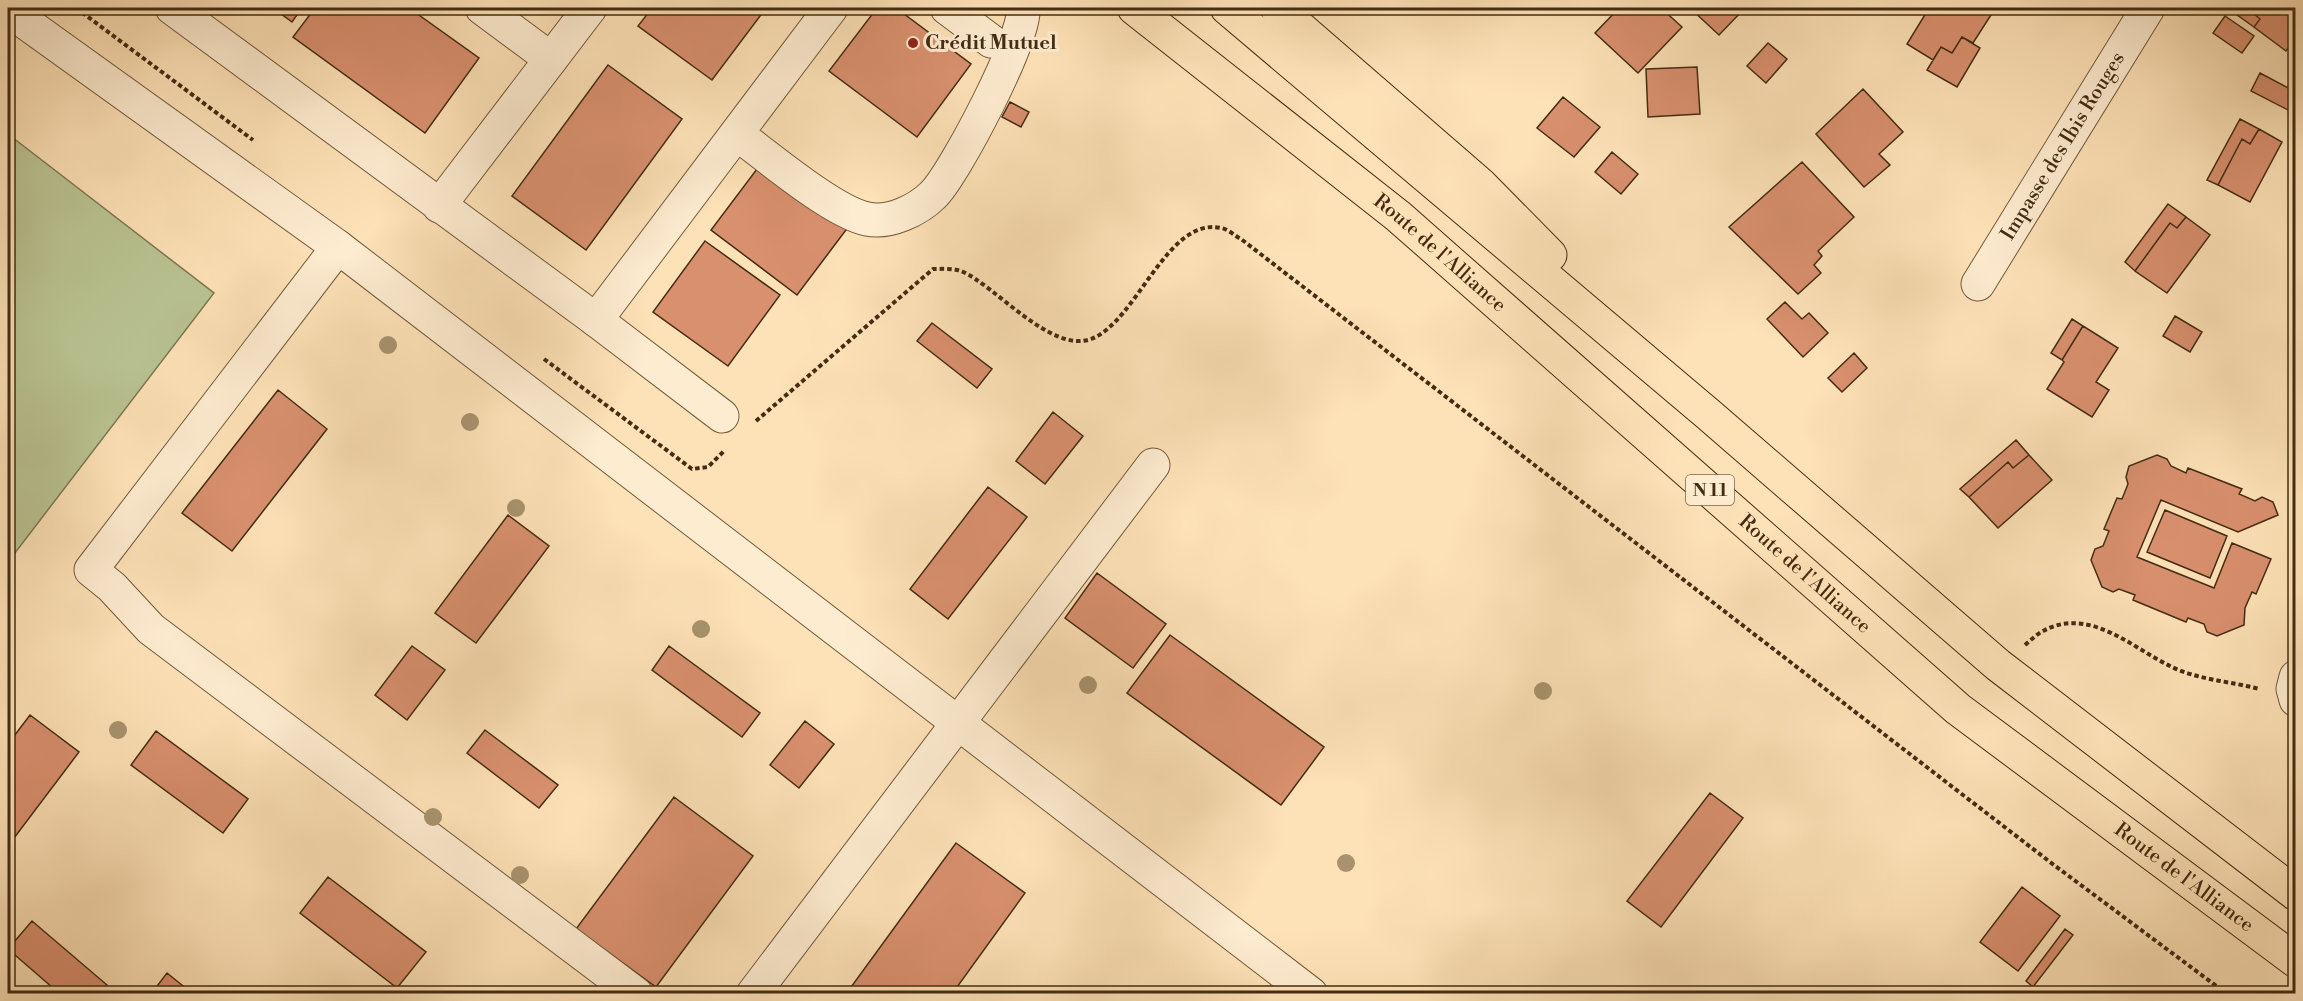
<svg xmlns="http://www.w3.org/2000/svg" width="2303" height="1001" viewBox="0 0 2303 1001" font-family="'Libre Bodoni',serif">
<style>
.green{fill:#bac493;stroke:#7e7853;stroke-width:1.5}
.building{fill:#d9906f;stroke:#432c13;stroke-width:1.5}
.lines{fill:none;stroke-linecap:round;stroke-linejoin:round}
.minor-casing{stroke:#725a3c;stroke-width:35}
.highway-casing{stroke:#432c13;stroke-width:35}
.path{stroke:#432c13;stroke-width:4;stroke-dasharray:4.5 3;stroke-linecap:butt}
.minor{stroke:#feecd0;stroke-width:33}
.highway{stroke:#fee2b7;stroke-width:33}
.tree{fill:#a8936e}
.poi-dot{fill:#8f2418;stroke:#feecd0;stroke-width:2}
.labels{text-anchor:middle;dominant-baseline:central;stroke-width:6;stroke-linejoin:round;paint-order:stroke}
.shield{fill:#feecd0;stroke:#7b664c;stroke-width:1.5}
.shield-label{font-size:18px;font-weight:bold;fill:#432c13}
.poi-label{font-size:20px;font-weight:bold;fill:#432c13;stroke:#feecd0;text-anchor:start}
.street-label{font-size:20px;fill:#432c13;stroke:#feecd0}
</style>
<rect width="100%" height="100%" fill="#fee2b7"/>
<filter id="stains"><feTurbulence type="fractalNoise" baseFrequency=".00333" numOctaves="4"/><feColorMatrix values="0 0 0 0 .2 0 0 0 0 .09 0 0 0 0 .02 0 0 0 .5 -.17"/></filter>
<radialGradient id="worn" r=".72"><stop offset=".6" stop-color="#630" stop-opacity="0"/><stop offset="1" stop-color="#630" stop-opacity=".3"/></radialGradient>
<path class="green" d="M 8,134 L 214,293 L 8,562 Z"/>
<path class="building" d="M 273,8 L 302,8 L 292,22 Z
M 315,8 L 409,8 L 479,58 L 425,133 L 293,37 Z
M 652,8 L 766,8 L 712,80 L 638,26 Z
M 877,8 L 896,8 L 971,64 L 917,137 L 829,71 Z
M 1619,8 L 1661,8 L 1682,27 L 1638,73 L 1595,33 Z
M 1690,8 L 1745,8 L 1719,35 Z
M 1929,8 L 1979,8 L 1991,15 L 1973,43 L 1962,37 L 1952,53 L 1941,47 L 1933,60 L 1907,44 Z
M 2236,8 L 2247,8 L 2260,19 L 2254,27 L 2233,12 Z
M 2247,8 L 2296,8 L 2296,28 L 2290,35 L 2295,39 L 2286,51 L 2254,27 L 2260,19 Z
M 2225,16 L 2254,36 L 2242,53 L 2213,33 Z
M 1962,37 L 1980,48 L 1957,87 L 1927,70 L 1941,47 L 1952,53 Z
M 1768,43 L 1787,59 L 1766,83 L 1747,66 Z
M 608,65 L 682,119 L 586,250 L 512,196 Z
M 1697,67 L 1700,114 L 1648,117 L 1646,69 Z
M 2260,73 L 2296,92 L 2296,100 L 2290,111 L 2251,91 Z
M 1863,89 L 1903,132 L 1879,154 L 1890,165 L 1864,187 L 1816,134 Z
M 1563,97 L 1600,127 L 1574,157 L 1537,128 Z
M 1010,102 L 1029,112 L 1021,127 L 1002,117 Z
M 2240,119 L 2259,129 L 2250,144 L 2242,139 L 2218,185 L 2207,180 Z
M 2259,129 L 2282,142 L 2250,202 L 2218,185 L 2242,139 L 2250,144 Z
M 1612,152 L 1638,174 L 1621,194 L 1595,172 Z
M 763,161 L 849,226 L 797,295 L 711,230 Z
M 1802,162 L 1854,217 L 1818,251 L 1822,256 L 1814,265 L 1821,273 L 1798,294 L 1729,227 Z
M 2168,204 L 2186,217 L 2177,228 L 2170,223 L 2135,271 L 2125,262 Z
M 2186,217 L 2210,235 L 2167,293 L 2135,271 L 2170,223 L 2177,228 Z
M 705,241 L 780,295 L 728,366 L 653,312 Z
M 1785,302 L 1802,319 L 1809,313 L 1828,333 L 1803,357 L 1767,319 Z
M 2175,316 L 2202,332 L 2190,352 L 2163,336 Z
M 2072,319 L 2083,326 L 2062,360 L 2051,353 Z
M 932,323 L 992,369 L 977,388 L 917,341 Z
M 2083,326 L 2118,348 L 2096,382 L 2109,390 L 2092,417 L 2047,389 L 2064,362 L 2062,360 Z
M 1854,353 L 1867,368 L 1842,392 L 1828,378 Z
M 278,390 L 327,429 L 232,551 L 182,513 Z
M 1053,412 L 1083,436 L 1045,484 L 1016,461 Z
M 2016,440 L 2029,455 L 2013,468 L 2008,462 L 1969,497 L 1960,489 Z
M 2029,455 L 2052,480 L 1998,528 L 1969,497 L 2008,462 L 2013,468 Z
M 2157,455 L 2167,459 L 2171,466 L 2186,473 L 2188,468 L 2242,489 L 2239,494 L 2255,501 L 2262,497 L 2273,502 L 2278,515 L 2238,532 L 2161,500 L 2137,557 L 2214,588 L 2232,543 L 2271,559 L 2256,594 L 2252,592 L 2245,608 L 2244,625 L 2217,636 L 2207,632 L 2204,624 L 2188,618 L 2186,622 L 2133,600 L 2135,595 L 2119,589 L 2113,592 L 2102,587 L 2091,560 L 2095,549 L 2103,546 L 2109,531 L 2104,529 L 2117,498 L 2122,499 L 2128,484 L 2126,477 L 2129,466 Z
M 988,487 L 1027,517 L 948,619 L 910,589 Z
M 2165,510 L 2227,536 L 2210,578 L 2147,552 Z
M 508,515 L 549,546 L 476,643 L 435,613 Z
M 1097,573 L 1166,624 L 1133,668 L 1065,618 Z
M 1170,635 L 1324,747 L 1281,805 L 1127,693 Z
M 412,646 L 445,670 L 407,720 L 375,695 Z
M 669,646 L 760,713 L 742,737 L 652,670 Z
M 30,715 L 79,752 L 8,846 L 8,744 Z
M 805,721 L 834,744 L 799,788 L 770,765 Z
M 485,730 L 558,785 L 539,808 L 467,753 Z
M 156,731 L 248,799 L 223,833 L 131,765 Z
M 1710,793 L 1743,818 L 1661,927 L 1627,901 Z
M 674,797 L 753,856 L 656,987 L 576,929 Z
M 956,843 L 1025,893 L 952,994 L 846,994 Z
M 328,877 L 426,952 L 397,988 L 300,913 Z
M 2022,887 L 2060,916 L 2018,971 L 1980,942 Z
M 32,921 L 107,985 L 100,994 L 60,994 L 8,949 Z
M 2065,929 L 2073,935 L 2033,987 L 2026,981 Z
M 167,973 L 193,994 L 151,994 Z"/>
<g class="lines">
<defs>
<g id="minor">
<path d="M 172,8 L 596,320 L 722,416"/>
<path d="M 482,8 L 551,59"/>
<path d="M 947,8 L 991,41"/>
<path d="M 8,10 L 338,247 L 1311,994"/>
<path d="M 737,134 C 767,156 833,212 867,219 C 889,224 918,210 933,195 C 954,175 1028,34 1023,8"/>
<path d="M 439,206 L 590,8"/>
<path d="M 338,247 L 91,570 L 112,587 L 151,629 L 636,994"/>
<path id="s1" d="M 1978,284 L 2148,8"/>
<path d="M 596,320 L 831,8"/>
<path d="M 2296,677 L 2293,689 L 2296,700"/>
<path d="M 753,994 L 1153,465"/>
</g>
<g id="highway">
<path id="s2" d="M 1134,8 L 1398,216 L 1958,709 L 2296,961"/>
<path d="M 1227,8 L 1708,414 L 1998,665 L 2296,894"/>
<path d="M 1277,8 L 1481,185 L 1550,255"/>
</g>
</defs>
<use href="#minor" class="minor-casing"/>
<use href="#highway" class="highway-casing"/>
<path class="path" d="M 76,8 L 253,140
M 544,359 L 692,469 L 708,467 L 724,451
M 756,421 L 933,269 C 942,269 952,268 961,271 C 995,285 1051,354 1091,339 C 1137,322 1167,216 1221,228 C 1228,229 1235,236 1241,239 L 2050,862 L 2227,994
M 2025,645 C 2031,640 2037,634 2043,631 C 2089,606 2131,647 2170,666 C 2197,680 2230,681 2259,689"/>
<use href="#minor" class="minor"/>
<use href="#highway" class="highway"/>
</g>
<g class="tree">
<circle cx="388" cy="345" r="9"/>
<circle cx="470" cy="422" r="9"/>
<circle cx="516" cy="508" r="9"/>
<circle cx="701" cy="629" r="9"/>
<circle cx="1088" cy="685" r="9"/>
<circle cx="1543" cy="691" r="9"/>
<circle cx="118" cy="730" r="9"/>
<circle cx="433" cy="817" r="9"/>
<circle cx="1346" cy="863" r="9"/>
<circle cx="520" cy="875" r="9"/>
</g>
<circle class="poi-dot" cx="913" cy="43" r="6"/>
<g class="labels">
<rect class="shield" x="1686" y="475" width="48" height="30" rx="4.5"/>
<g class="shield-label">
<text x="1710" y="490">N 11</text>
</g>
<g class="poi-label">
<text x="925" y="43">Crédit Mutuel</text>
</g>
<g class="street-label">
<text stroke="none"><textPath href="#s1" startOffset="162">Impasse des Ibis Rouges</textPath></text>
<text stroke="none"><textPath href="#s2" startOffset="392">Route de l'Alliance</textPath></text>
<text stroke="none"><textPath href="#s2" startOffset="878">Route de l'Alliance</textPath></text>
<text stroke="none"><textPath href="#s2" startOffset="1364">Route de l'Alliance</textPath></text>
</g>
</g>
<rect width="2303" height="1001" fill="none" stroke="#fee2b7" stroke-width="30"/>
<rect x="9" y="9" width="2285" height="983" fill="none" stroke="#432c13" stroke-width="3"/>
<rect x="15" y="15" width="2273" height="971" fill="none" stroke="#432c13" stroke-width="1.5"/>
<rect width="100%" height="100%" filter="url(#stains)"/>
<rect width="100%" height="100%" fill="url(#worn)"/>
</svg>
